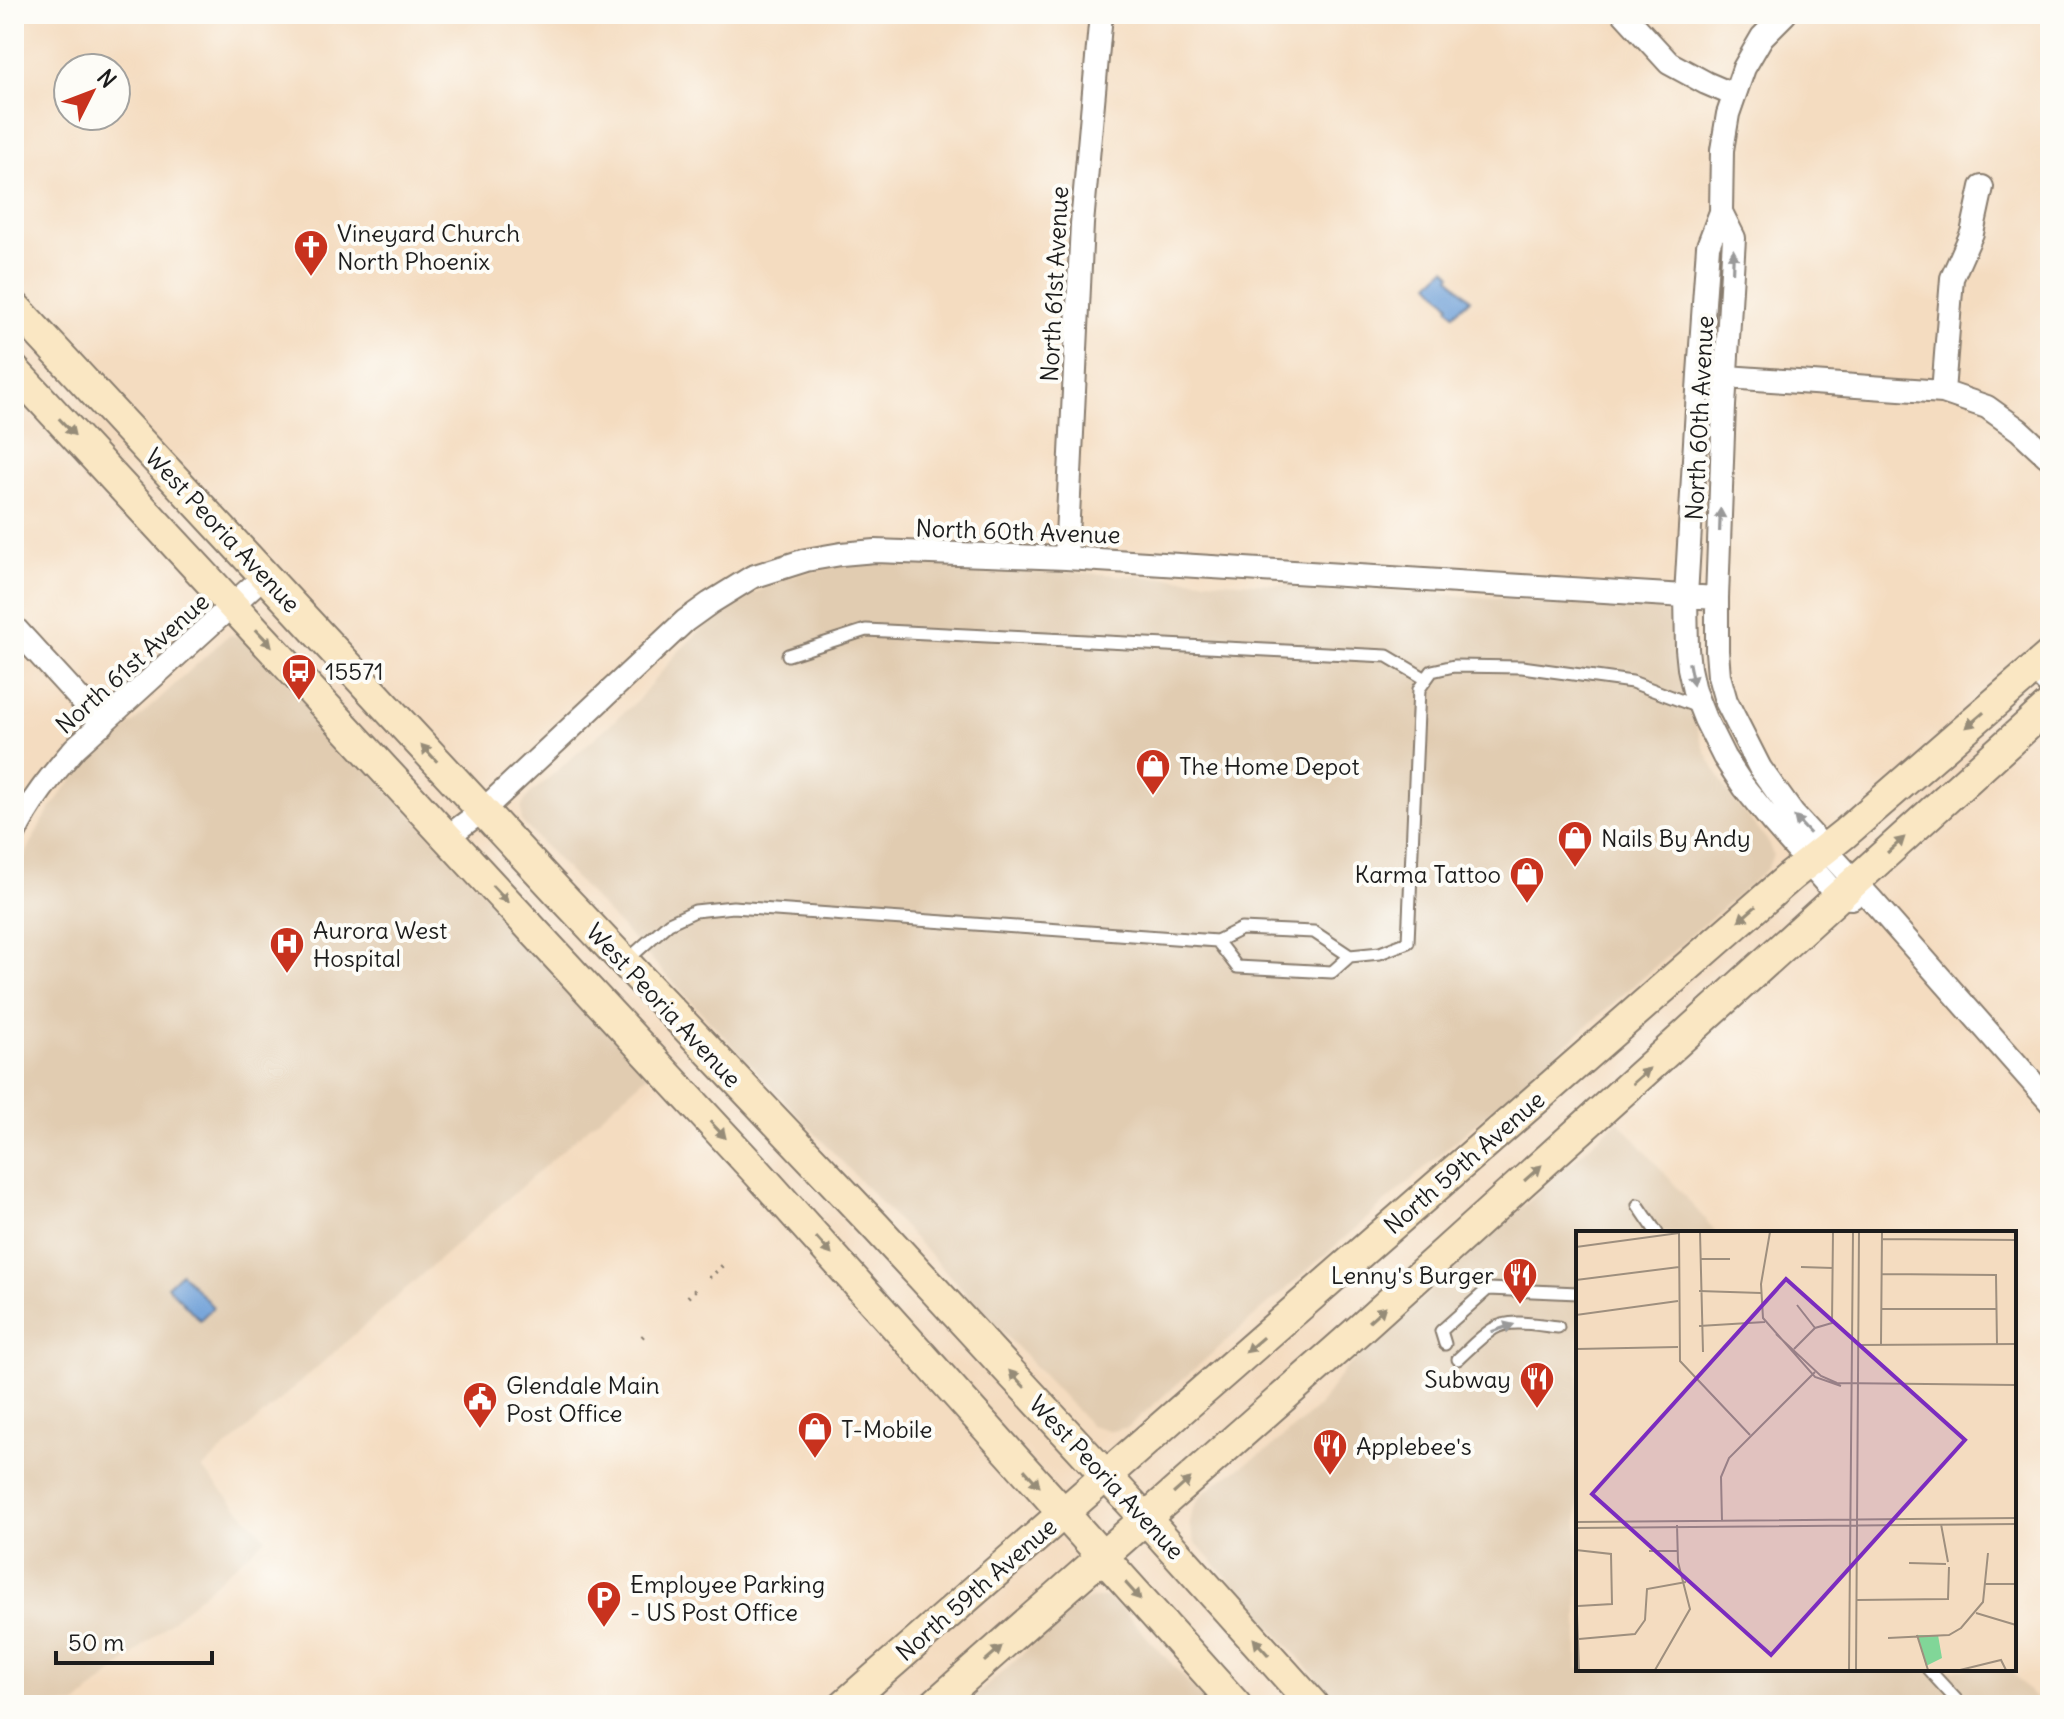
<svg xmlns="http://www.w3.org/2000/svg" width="2064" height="1719" viewBox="0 0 2064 1719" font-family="Delius,sans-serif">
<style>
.built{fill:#e1ccb1}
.water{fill:#6c9ed7;stroke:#445d7a;stroke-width:2}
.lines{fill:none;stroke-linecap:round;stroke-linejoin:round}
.service-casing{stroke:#887c6e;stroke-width:15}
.minor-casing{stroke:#887c6e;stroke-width:26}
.secondary-casing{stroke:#887c6e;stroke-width:34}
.path{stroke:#887c6e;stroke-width:4;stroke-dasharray:2 6;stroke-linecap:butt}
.service{stroke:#fff;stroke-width:11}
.minor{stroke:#fff;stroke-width:22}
.secondary{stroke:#fae7c3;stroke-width:30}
.oneway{fill:#999}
.oneway2{fill:#968c78}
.labels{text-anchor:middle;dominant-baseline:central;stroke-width:8;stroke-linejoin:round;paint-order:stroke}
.poi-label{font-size:24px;fill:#1c1c1c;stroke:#fdfcf7;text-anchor:start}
.street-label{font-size:24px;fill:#1c1c1c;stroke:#fdfcf7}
.inset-road{fill:none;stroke:#9e8f7e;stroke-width:2}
.view{fill:#7b2cbf;fill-opacity:0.15;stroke:#7b2cbf;stroke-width:4}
.inset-edge{fill:none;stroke:#1c1c1c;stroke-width:4}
</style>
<rect width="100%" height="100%" fill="#fdfcf7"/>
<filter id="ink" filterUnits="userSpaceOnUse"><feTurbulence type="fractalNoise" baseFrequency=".0125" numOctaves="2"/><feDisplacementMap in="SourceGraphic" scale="16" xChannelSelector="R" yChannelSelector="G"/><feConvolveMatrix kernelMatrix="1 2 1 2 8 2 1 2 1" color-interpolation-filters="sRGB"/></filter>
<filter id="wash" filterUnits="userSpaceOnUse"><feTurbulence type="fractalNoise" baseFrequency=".006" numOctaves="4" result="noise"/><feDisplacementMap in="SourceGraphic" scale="32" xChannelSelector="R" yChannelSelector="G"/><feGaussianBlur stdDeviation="1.8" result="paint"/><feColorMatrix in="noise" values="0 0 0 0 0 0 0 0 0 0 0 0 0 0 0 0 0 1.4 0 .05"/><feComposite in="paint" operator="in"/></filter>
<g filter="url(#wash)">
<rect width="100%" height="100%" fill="#f4dcc0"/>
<path class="built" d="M 859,562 L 917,563 L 1423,593 L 1656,609 L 1668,614 L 1676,630 L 1683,688 L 1706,753 L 1730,796 L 1767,840 L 1773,855 L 1767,869 L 1128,1427 L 1112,1431 L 1090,1425 L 522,822 L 521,807 L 528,796 L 637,701 L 678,652 L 723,609 L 787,577 Z
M 231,635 L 247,638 L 651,1072 L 202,1469 L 266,1538 L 76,1705 L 14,1705 L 14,878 L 42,821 L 63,791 L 77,775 L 225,638 Z
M 1618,1120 L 1717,1233 L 1578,1233 L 1578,1669 L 2009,1669 L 2041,1705 L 1341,1705 L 1195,1542 L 1190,1528 L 1190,1517 L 1194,1506 L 1202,1495 L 1216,1483 L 1271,1448 L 1319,1406 L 1344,1370 Z
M 1095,1598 L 1105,1598 L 1119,1606 L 1209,1705 L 965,1705 L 1079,1603 Z"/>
<path class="water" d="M 1446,268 L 1452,275 L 1450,277 L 1470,299 L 1454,314 L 1448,307 L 1450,305 L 1430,283 Z
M 181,1273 L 213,1307 L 200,1320 L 167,1286 Z"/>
</g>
<g filter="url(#ink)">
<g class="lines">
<defs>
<path id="service" d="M 788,655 L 866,630 L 1387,656 L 1426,679
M 1217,941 L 1241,929 L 1314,932 L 1350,956
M 625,962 L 669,923 L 695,911 L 733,907 L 1217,941 L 1237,967 L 1332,972 L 1350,956 L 1380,953 L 1408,942 L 1419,689 L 1432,671 L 1454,666 L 1522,667 L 1632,682 L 1698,707
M 1638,1205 L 1657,1233
M 1445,1344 L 1441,1331 L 1488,1289 L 1578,1293
M 1458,1359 C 1469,1349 1480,1337 1493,1329 C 1510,1318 1538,1325 1558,1327
M 1928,1669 L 1961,1705"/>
<path id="minor" d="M 1624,14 L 1669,63 L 1706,83 L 1734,95
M 1785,14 L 1762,37 L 1744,68 L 1728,114 L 1722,150 L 1721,212 L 1708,246 L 1699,374 L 1686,596 L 1687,649 L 1689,668 L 1694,691 L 1705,719 L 1724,757 L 1744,787 L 1773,823 L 1838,897 L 1852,898
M 1721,212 L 1734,238 L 1724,406 L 1717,598 L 1717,651 L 1719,676 L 1726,701 L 1760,768 L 1793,814 L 1871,899 L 2050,1102
M 1712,376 L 1943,392 L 1987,407 L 2019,430 L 2047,456 L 2050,454
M 1943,392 L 1952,278 L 1972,233 L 1982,187
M 1066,558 L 1082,224 L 1101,14
M 14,627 L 103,724
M 2034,669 L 2050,686
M 14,835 C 29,802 52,775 75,748 L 265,575
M 447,837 L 482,811 L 685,621 L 710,603 L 752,577 L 806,560 L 841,554 L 875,551 L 1066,558 L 1717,598"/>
<path id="secondary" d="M 14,306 L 560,894 L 876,1227 L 1146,1519 L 1313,1705
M 14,370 L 757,1172 L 1236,1705
M 844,1705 L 1791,876 L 1844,834 L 2050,655
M 934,1705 L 1359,1330 L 2050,705"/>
</defs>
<use href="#service" class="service-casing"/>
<use href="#minor" class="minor-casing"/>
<use href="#secondary" class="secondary-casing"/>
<path class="path" d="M 709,1278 L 723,1265
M 688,1297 L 697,1288
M 642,1337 L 646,1333"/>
<use href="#service" class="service"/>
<use href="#minor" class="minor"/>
<use href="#secondary" class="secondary"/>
</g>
<defs><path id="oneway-solid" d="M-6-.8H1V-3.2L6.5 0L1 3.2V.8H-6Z" transform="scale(2)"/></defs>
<g class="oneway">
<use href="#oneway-solid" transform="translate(1733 261) rotate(-88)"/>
<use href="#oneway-solid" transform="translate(1720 520) rotate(-88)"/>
<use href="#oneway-solid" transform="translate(1691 674) rotate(79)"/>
<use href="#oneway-solid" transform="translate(1802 825) rotate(-133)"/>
<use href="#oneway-solid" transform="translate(1503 1328) rotate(-18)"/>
</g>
<g class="oneway2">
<use href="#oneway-solid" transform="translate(67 427) rotate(47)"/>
<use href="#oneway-solid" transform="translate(264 638) rotate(47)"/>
<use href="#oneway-solid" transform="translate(1975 720) rotate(139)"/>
<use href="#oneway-solid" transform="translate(429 753) rotate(-133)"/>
<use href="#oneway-solid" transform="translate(1896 845) rotate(-42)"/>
<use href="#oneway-solid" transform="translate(500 894) rotate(47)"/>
<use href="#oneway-solid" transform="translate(1747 914) rotate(139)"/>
<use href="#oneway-solid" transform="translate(1641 1076) rotate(-42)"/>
<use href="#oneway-solid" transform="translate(718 1130) rotate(47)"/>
<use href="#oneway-solid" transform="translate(1533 1173) rotate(-42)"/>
<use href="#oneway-solid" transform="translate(824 1246) rotate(48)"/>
<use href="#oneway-solid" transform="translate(1377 1314) rotate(-42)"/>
<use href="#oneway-solid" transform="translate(1254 1345) rotate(139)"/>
<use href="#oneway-solid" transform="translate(1017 1379) rotate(-133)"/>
<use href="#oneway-solid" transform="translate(1032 1478) rotate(48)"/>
<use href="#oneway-solid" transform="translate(1182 1486) rotate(-42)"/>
<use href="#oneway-solid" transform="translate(1133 1591) rotate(48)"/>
<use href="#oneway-solid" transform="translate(1261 1647) rotate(-132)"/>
<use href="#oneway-solid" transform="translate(993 1654) rotate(-41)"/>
</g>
</g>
<defs>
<symbol id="church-pin" viewBox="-11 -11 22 30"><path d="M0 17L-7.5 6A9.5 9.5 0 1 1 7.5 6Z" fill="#c8321e" stroke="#fdfcf7"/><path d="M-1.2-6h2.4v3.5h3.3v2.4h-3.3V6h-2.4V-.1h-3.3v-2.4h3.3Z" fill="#fff"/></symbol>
<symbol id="bus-pin" viewBox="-11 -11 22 30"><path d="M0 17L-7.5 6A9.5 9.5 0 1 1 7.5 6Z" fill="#c8321e" stroke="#fdfcf7"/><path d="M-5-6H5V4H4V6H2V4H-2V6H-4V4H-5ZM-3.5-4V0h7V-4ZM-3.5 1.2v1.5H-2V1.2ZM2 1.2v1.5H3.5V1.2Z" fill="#fff"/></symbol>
<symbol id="shop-pin" viewBox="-11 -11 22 30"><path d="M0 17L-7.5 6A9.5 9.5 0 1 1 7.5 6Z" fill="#c8321e" stroke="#fdfcf7"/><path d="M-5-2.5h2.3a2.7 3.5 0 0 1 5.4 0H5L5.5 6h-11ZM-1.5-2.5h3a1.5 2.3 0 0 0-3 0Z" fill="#fff"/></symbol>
<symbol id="hospital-pin" viewBox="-11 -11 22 30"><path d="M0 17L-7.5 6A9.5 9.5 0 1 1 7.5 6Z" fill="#c8321e" stroke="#fdfcf7"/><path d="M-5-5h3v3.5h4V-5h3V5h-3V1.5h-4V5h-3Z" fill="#fff"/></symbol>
<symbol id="restaurant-pin" viewBox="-11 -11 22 30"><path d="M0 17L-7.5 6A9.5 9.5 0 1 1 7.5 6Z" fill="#c8321e" stroke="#fdfcf7"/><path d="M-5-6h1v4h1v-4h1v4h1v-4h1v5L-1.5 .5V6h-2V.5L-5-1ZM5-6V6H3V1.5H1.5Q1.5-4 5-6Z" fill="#fff"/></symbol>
<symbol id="civic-pin" viewBox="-11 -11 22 30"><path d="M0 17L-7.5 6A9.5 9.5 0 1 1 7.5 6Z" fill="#c8321e" stroke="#fdfcf7"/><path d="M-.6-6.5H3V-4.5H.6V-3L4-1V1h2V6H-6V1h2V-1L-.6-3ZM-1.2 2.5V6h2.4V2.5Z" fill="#fff"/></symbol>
<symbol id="parking-pin" viewBox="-11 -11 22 30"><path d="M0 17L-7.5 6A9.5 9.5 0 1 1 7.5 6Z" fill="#c8321e" stroke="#fdfcf7"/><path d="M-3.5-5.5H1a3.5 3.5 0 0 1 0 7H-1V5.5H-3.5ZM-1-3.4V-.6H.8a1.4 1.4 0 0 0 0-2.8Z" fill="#fff"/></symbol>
</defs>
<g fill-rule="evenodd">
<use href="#church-pin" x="291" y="227" width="40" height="54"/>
<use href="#bus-pin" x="279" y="651" width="40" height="54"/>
<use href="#shop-pin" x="1133" y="746" width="40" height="54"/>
<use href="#shop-pin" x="1555" y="818" width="40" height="54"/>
<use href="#shop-pin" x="1507" y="854" width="40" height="54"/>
<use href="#hospital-pin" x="267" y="924" width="40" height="54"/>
<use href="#restaurant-pin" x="1500" y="1255" width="40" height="54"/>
<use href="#restaurant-pin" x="1517" y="1359" width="40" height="54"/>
<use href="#civic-pin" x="460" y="1379" width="40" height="54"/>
<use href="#shop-pin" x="795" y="1409" width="40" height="54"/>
<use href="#restaurant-pin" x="1310" y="1426" width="40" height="54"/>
<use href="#parking-pin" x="584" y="1578" width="40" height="54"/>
</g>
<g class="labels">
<g class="poi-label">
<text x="337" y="233">Vineyard Church<tspan x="337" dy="28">North Phoenix</tspan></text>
<text x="325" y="671">15571</text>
<text x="1179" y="766">The Home Depot</text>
<text x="1601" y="838">Nails By Andy</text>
<text x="1501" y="874" text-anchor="end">Karma Tattoo</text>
<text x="313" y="930">Aurora West<tspan x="313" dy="28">Hospital</tspan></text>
<text x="1494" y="1275" text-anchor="end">Lenny's Burger</text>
<text x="1511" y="1379" text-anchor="end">Subway</text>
<text x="506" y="1385">Glendale Main<tspan x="506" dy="28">Post Office</tspan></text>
<text x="841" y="1429">T-Mobile</text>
<text x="1356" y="1446">Applebee's</text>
<text x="630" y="1584">Employee Parking<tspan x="630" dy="28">- US Post Office</tspan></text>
</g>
<g class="street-label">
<text transform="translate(1054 284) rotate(-87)">North 61st Avenue</text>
<text transform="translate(1699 418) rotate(-87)">North 60th Avenue</text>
<text transform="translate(223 530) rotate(47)">West Peoria Avenue</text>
<text transform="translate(1018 531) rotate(2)">North 60th Avenue</text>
<text transform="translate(132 663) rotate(-42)">North 61st Avenue</text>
<text transform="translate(664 1005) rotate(47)">West Peoria Avenue</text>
<text transform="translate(1464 1162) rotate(-41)">North 59th Avenue</text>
<text transform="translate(1107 1477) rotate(47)">West Peoria Avenue</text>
<text transform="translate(976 1589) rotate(-41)">North 59th Avenue</text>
</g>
</g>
<g transform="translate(1576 1231)">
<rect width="440" height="440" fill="#f4dcc0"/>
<path d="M 341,404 L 362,404 L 366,427 L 350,435 Z" fill="#81d698"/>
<path class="inset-road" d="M 103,1 L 104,130 L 174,204M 124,1 L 127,121M 194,1 L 185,53 L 187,87 L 239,146 L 265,155M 306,8 L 440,9M 0,16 L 103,2M 124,28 L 154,28M 225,36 L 257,37M 306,43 L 420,44 L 421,114M 0,49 L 103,36M 123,60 L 185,62M 221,74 L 239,97M 305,78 L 421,78M 0,84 L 102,70M 123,95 L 189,91M 200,103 L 245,145 L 261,152 L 440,154M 282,114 L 440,113M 305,114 L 306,1M 0,118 L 102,116M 218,118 L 239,97 L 256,92 L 257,1M 146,290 L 145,246 L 153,227 L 239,141M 0,291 L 440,287M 365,293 L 372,331M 0,297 L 440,293M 0,319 L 35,323 L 36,373 L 2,375M 73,320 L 101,320M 333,332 L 370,333M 0,353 L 3,439M 408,353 L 440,353M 281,369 L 372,368 L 373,336M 400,382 L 440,394M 341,404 L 352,439M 312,407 L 373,404 L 385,397 L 407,371 L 412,322M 3,408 L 59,403 L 69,389 L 71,358 L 110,351M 79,439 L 114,378 L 102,331 L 101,294M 273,439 L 277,1M 280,439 L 283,1M 384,439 L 425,429 L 430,439"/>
<path class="view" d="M 210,48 L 389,209 L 195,424 L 16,263 Z"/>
<rect width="440" height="440" class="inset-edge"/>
</g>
<rect width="2064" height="1719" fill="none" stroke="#fdfcf7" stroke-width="48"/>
<g transform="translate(92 92) rotate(48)"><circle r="38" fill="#fdfcf7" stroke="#a3a29f" stroke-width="2"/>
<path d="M0-6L14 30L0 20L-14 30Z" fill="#c8321e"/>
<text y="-12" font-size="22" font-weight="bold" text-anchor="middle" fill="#1c1c1c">N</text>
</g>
<path d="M56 1651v12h156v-12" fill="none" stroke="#1c1c1c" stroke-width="4"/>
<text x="68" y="1651" font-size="24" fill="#1c1c1c" stroke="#fdfcf7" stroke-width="6" paint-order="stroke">50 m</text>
</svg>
